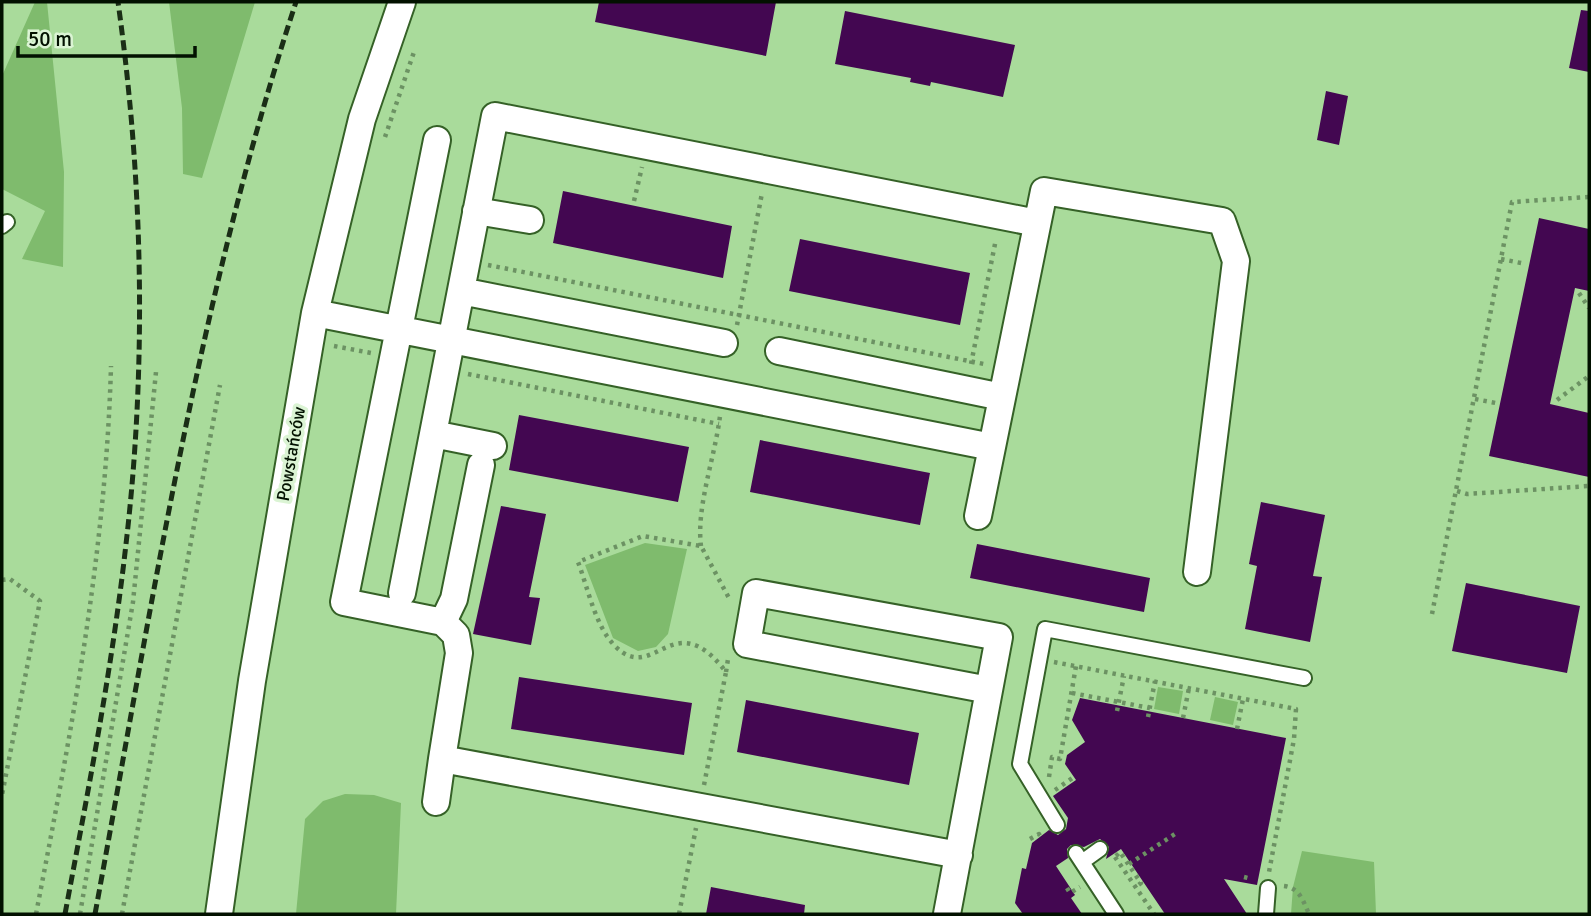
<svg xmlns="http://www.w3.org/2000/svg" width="1591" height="916" viewBox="0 0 1591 916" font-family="Signika,sans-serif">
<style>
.green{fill:#7fbb6d}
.building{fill:#430751}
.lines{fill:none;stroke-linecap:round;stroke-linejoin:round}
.lane-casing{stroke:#356127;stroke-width:18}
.street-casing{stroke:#356127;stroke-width:30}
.path{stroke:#6c9263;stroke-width:4.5;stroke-dasharray:3.5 5;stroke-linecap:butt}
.lane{stroke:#fff;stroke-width:14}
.street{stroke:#fff;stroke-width:26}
.rail{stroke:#1a2e16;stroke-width:5;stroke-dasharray:10 5;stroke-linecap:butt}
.labels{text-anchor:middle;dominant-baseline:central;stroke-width:7;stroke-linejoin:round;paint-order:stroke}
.street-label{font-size:18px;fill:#021100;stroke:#dbf4d4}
</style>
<rect width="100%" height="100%" fill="#a9db9b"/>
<path class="green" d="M 35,2 L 47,2 L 64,172 L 63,267 L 22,259 L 45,211 L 2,189 L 2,76 Z
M 169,2 L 255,2 L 202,178 L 183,174 L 182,108 Z
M 645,543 L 687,549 L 668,634 L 656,647 L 638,651 L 613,638 L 585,565 Z
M 1158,687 L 1183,691 L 1179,714 L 1154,709 Z
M 1215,697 L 1238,702 L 1233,725 L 1210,720 Z
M 345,794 L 374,795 L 401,803 L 396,914 L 296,914 L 305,819 L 323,801 Z
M 1302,851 L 1374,862 L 1376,914 L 1291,914 L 1293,887 Z"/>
<path class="building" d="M 599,2 L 776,2 L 766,56 L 595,22 Z
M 1581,10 L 1589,11 L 1589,72 L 1569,68 Z
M 845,11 L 1015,45 L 1003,97 L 931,82 L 930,86 L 910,82 L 911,78 L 835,64 Z
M 1326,91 L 1348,96 L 1339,145 L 1317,140 Z
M 563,191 L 732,226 L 723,278 L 553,243 Z
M 1539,218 L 1589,229 L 1589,291 L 1575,288 L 1550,404 L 1589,413 L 1589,477 L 1489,456 Z
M 800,239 L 970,273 L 960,325 L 789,291 Z
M 519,415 L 689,447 L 678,502 L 509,470 Z
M 760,440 L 930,473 L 920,525 L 750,492 Z
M 1261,502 L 1325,515 L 1313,576 L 1322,577 L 1310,642 L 1245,629 L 1257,566 L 1249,564 Z
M 501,506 L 546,514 L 529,597 L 540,598 L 531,645 L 473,634 Z
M 977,544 L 1150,578 L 1144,612 L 970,578 Z
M 1466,583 L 1580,606 L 1567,673 L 1452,651 Z
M 519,677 L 692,703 L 684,755 L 511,729 Z
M 1080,698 L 1286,738 L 1257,885 L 1224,879 L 1247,914 L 1165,914 L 1121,849 L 1106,859 L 1109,847 L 1100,839 L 1084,847 L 1071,845 L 1067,849 L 1068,858 L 1056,866 L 1075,895 L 1071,898 L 1082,914 L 1023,914 L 1015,903 L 1022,868 L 1026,869 L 1032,843 L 1049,830 L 1058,835 L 1066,829 L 1068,818 L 1053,796 L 1076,780 L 1065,764 L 1067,755 L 1085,742 L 1072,720 Z
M 746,700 L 919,733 L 909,785 L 737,752 Z
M 711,887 L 805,905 L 804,914 L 706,914 Z"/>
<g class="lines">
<defs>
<path id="lane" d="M 2,226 L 7,222
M 1057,825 L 1020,764 L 1045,629 L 1304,678
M 1076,853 L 1116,914
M 1082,862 L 1100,849
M 1266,914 L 1268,888"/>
<path id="street" d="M 437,140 L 344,602 L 443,622 L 456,635 L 459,653 L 442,759
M 476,211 L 530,220
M 461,291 L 724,343
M 315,313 L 992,447
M 779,351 L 1002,397
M 433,434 L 493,446
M 978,516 L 1044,191 L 1222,221 L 1236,261 L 1197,572
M 402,593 L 495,116 L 1037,223
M 443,622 L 454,599 L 481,465
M 436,802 L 442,759 L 959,855
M 219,914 L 252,681 L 315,313 L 362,119 L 402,2
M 947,914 L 999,637 L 756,593 L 747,644 L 989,690"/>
</defs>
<use href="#lane" class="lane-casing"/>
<use href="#street" class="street-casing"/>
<path class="path" d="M 385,137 L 415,49
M 634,201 L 642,167
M 1501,259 L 1526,264
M 488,265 L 984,364
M 1579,293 L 1589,308
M 737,325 L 762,193
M 334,346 L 371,353
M 971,364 L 996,239
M 468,374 L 719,424
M 1475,399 L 1496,403
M 1557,400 L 1589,376
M 1457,491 L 1467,494 L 1589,486
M 701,546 C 696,507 715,457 720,416
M 2,580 L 10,579 L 40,601 L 2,795
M 1432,614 L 1512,202 L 1589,197
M 1054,662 L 1296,709 L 1294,739 L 1269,872
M 726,672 L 728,659
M 1072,693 L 1150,708
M 1117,711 L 1124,676
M 1148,717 L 1155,681
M 1183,718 L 1189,688
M 1237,729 L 1243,699
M 1049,777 L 1052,757 L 1060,759 L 1076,666
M 704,785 L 726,672 C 673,602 654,686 615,646 C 595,626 588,588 578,562 L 643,536 L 701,546 L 730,600
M 1055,790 L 1074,777
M 1030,839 L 1039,834 L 1040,836
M 1116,856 L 1120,852 L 1141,883 L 1136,887
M 1115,857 L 1154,914
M 1129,864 L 1178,832
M 1244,877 L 1248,878
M 1284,886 C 1300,888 1303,901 1309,914
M 1067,888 L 1070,893 L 1080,887
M 36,914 C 71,733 106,551 111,366
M 80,914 L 133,602 L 156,372
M 122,914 L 220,385
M 679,914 L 696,828"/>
<use href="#lane" class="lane"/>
<use href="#street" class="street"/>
<path class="rail" d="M 65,914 C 88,791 112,669 126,544 C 147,364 143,181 118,2
M 95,914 C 152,606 198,300 296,2"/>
</g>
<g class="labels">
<g class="street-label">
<text transform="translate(291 454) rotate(-80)">Powstańców</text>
</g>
</g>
<rect width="1591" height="916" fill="none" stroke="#021100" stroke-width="7"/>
<path d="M18 46v10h177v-10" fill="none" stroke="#021100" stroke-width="3.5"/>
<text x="28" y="46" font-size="21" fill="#021100" stroke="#dbf4d4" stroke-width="5" paint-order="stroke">50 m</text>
</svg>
